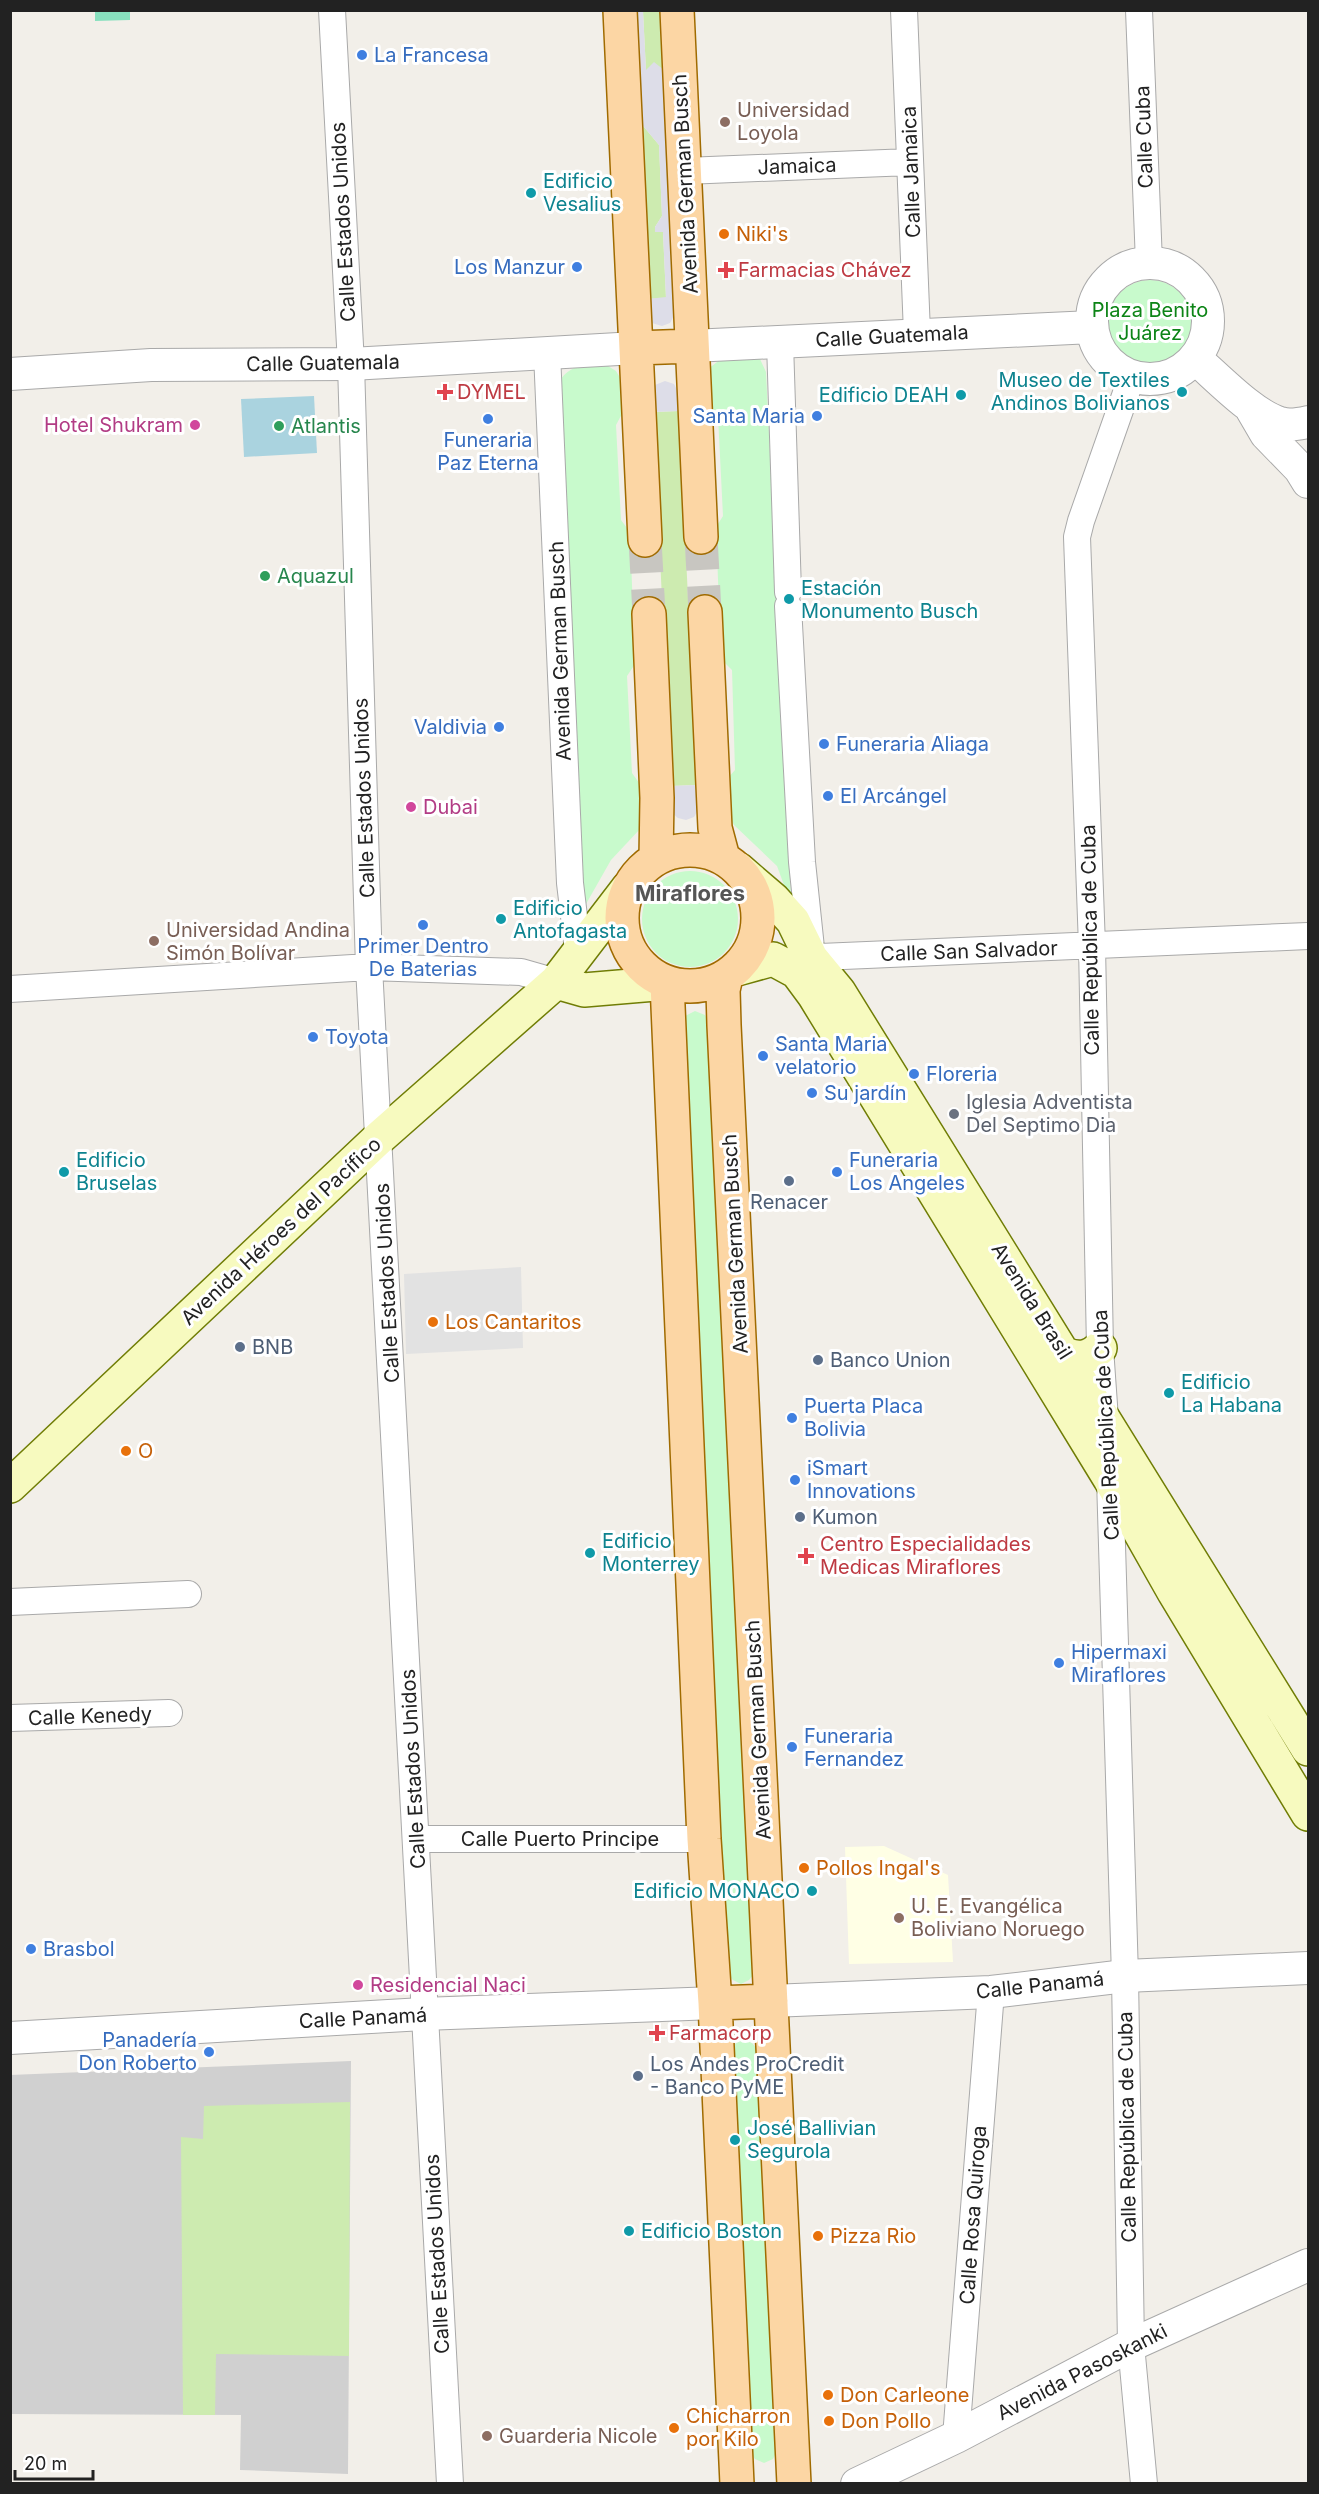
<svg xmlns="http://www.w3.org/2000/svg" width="1319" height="2494" viewBox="0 0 1319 2494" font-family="Inter,sans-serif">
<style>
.education{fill:#ffffe5}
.religious{fill:#d0d0d0}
.grass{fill:#cdebb0}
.park{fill:#c8facc}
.pitch{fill:#88e0be}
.parking{fill:#e2e2e2}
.plaza{fill:#dddde8}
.water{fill:#aad3df}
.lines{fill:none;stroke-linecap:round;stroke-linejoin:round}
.primary-tunnel{stroke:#c8c6c1;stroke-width:33;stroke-dasharray:33 16;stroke-linecap:butt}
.minor-casing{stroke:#a9a9a9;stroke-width:28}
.tertiary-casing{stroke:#a9a9a9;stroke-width:34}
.secondary-casing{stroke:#707d05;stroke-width:36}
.primary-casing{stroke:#a06b00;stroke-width:36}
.minor{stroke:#fff;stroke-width:26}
.tertiary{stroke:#fff;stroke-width:32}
.secondary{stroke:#f7fabf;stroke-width:33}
.primary{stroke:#fcd6a4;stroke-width:33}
.shop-dot{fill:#3f7fe0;stroke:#fff;stroke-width:2}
.education-dot{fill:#8d6e63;stroke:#fff;stroke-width:2}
.culture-dot{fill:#0f9aa8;stroke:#fff;stroke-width:2}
.food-dot{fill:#e8710a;stroke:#fff;stroke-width:2}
.health-dot{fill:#e0444e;stroke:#fff;stroke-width:2}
.hotel-dot{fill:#d1479c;stroke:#fff;stroke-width:2}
.leisure-dot{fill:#2e9e5b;stroke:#fff;stroke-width:2}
.worship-dot{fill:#6b7280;stroke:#fff;stroke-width:2}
.service-dot{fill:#5c6f8a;stroke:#fff;stroke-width:2}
.labels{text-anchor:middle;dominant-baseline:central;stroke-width:6;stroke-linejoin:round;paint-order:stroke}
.shop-label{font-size:20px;fill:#366cbe;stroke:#fff;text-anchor:start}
.education-label{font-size:20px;fill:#785e54;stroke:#fff;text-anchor:start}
.street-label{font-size:20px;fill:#222;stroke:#fff}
.culture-label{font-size:20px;fill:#0d838f;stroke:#fff;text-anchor:start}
.food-label{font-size:20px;fill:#c56008;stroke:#fff;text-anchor:start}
.health-label{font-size:20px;fill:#be3a42;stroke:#fff;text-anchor:start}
.park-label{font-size:20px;fill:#0c8416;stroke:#fff}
.hotel-label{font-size:20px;fill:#b23c85;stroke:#fff;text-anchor:start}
.leisure-label{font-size:20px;fill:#27864d;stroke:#fff;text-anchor:start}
.worship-label{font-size:20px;fill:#5b616d;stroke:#fff;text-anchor:start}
.service-label{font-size:20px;fill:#4e5e75;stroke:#fff;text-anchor:start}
.quarter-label{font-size:22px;font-weight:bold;fill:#555;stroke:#fff}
</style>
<rect width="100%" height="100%" fill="#f2efe9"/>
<path class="education" d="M 884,1846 L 948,1875 L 953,1962 L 849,1964 L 845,1847 Z"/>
<path class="religious" d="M 351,2061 L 348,2474 L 240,2470 L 241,2415 L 11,2414 L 10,2075 Z"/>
<path class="grass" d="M 643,11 L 661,11 L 664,70 L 646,71 Z
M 639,121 L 659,145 L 662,216 L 655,227 L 655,231 L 663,232 L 666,298 L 648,299 Z
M 679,411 L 697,785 L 671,786 L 653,412 Z
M 350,2102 L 349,2356 L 216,2354 L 215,2415 L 183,2415 L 181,2137 L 203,2139 L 204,2106 Z"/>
<path class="park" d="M1108 322a42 42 0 1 1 84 0a42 42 0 1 1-84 0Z
M 755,357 L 760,359 L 766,372 L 791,896 L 788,896 L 777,866 L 734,825 L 728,813 L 727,779 L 735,770 L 732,670 L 721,659 L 716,527 L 723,516 L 718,416 L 708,408 L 708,369 L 721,359 Z
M 608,366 L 616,371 L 622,381 L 623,412 L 616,425 L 621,520 L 630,532 L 635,664 L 627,676 L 632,773 L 642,787 L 641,828 L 611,860 L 586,904 L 584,903 L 559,382 C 571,362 587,366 608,366 Z
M642 919a48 48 0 1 1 96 0a48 48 0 1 1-96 0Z
M 695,1011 L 705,1015 L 709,1023 L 754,1974 L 749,1980 L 741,1984 L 733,1980 L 727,1974 L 682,1024 L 685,1016 Z
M 744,2040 L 752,2043 L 757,2049 L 777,2451 L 773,2459 L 764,2463 L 755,2459 L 750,2452 L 732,2049 L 736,2043 Z"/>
<path class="pitch" d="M 95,11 L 130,11 L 130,20 L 95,21 Z"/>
<path class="parking" d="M 521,1267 L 523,1348 L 406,1354 L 404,1274 Z"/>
<path class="plaza" d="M 635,11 L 643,11 L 646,70 L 654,62 L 664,70 L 675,314 L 670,323 L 662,326 L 652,323 L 650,319 L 648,299 L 666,297 L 663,232 L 655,232 L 655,227 L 662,216 L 659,145 L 639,121 Z
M 665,381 L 674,384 L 678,392 L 679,411 L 653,412 L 652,392 L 655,385 Z
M 697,785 L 698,810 L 694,817 L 686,820 L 678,818 L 672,813 L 671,786 Z"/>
<path class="water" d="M 314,396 L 317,453 L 244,457 L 241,399 Z"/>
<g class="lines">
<path class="primary-tunnel" d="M 701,537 L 705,612
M 645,540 L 649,614"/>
<defs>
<path id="minor" d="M 332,10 L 351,364 L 369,967 L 450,2484
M 904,10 L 917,333
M 1139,10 L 1149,263
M 685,171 L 910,162
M 780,343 L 788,592
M 547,353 L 570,883 L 578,950
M 788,606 L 802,862 L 811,948
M 797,958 L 1308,936
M 10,989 L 369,967 L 521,972 L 556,982
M 1105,1419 L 1100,1348 L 1092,946 L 1077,537 L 1081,521 L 1132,376
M 1110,1479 L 1125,1976 L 1131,2345 L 1144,2484
M 10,1602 L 188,1594
M 10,1718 L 169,1713
M 417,1839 L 704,1839
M 956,2437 L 991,1992"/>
<path id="tertiary" d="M1092 321a58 58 0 1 1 116 0a58 58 0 1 1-116 0Z
M 692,346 L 1092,327
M 1196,359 C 1218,378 1253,415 1280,423 C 1289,426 1299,424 1308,422
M 10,374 L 151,365 L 351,364 L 636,348
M 1252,410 L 1266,434 L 1300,469 L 1308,482
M 771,2001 L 991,1992 L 1125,1976 L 1308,1968
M 10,2038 L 423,2014 L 715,2003
M 857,2484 L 956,2437 L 1131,2345 L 1308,2265"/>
<path id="secondary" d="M 738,869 L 774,900 L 793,921 L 811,958 L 839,992 L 1308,1749
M 737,969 L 773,959 L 797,972 L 814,995 L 1110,1479 L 1174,1592 L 1308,1814
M 556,982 L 584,990 L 667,983
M 1065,1354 C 1079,1360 1089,1358 1100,1348
M 10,1486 L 379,1138 L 556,982 L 628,888"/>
<path id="primary" d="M 620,10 L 645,540
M 677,10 L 701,537
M 636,348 L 692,346
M 705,612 L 715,828 L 723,858
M 649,614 L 657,798 L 656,859
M622 918a68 68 0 1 1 136 0a68 68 0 1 1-136 0Z
M 726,977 L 723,990 L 724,1025 L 794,2484
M 667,983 L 704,1839 L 715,2003 L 737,2484
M 715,2003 L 771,2001"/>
</defs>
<use href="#minor" class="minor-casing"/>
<use href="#tertiary" class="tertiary-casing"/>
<use href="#secondary" class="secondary-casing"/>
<use href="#primary" class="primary-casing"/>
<use href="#minor" class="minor"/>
<use href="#tertiary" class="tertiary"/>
<use href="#secondary" class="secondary"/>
<use href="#primary" class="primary"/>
</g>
<g class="shop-dot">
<circle cx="362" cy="55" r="6"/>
<circle cx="577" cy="267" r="6"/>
<circle cx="817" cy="416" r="6"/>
<circle cx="488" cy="419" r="6"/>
<circle cx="499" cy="727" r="6"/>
<circle cx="824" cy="744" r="6"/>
<circle cx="828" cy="796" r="6"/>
<circle cx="423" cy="925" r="6"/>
<circle cx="313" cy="1037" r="6"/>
<circle cx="763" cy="1056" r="6"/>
<circle cx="914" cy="1074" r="6"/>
<circle cx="812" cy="1093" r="6"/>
<circle cx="837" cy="1172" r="6"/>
<circle cx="792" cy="1418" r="6"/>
<circle cx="795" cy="1480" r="6"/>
<circle cx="1059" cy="1663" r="6"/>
<circle cx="792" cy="1747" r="6"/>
<circle cx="31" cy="1949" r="6"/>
<circle cx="209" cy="2052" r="6"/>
</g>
<g class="education-dot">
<circle cx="725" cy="122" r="6"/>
<circle cx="154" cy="941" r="6"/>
<circle cx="899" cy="1918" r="6"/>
<circle cx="487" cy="2436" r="6"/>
</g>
<g class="culture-dot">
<circle cx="531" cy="193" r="6"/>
<circle cx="1182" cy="392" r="6"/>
<circle cx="961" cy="395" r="6"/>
<circle cx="789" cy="599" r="6"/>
<circle cx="501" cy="919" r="6"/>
<circle cx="64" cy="1172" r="6"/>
<circle cx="1169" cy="1393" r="6"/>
<circle cx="590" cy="1553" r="6"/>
<circle cx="812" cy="1891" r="6"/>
<circle cx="735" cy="2140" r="6"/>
<circle cx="629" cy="2231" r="6"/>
</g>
<g class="food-dot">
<circle cx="724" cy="234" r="6"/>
<circle cx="433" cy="1322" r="6"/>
<circle cx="126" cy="1451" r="6"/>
<circle cx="804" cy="1868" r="6"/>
<circle cx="818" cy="2236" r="6"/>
<circle cx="828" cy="2395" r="6"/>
<circle cx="829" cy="2421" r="6"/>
<circle cx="674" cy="2428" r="6"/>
</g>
<g class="health-dot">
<path d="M723 261h6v6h6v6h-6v6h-6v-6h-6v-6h6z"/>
<path d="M442 383h6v6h6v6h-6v6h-6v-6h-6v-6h6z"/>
<path d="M803 1547h6v6h6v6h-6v6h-6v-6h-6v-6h6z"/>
<path d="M654 2024h6v6h6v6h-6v6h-6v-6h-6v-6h6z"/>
</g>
<g class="hotel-dot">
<circle cx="195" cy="425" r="6"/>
<circle cx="411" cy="807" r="6"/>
<circle cx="358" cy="1985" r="6"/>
</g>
<g class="leisure-dot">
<circle cx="279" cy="426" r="6"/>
<circle cx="265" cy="576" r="6"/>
</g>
<circle class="worship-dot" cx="954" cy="1114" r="6"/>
<g class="service-dot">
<circle cx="789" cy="1181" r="6"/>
<circle cx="240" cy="1347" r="6"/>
<circle cx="818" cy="1360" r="6"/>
<circle cx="800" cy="1517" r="6"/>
<circle cx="638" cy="2076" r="6"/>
</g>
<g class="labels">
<g class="shop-label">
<text x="374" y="55">La Francesa</text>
<text x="565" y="267" text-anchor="end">Los Manzur</text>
<text x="805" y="416" text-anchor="end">Santa Maria</text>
<text x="488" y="440" text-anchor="middle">Funeraria<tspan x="488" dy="23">Paz Eterna</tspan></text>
<text x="487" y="727" text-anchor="end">Valdivia</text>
<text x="836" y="744">Funeraria Aliaga</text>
<text x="840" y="796">El Arcángel</text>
<text x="423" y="946" text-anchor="middle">Primer Dentro<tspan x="423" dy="23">De Baterias</tspan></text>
<text x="325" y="1037">Toyota</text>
<text x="775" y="1044">Santa Maria<tspan x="775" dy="23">velatorio</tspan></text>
<text x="926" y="1074">Floreria</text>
<text x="824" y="1093">Su jardín</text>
<text x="849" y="1160">Funeraria<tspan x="849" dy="23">Los Angeles</tspan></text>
<text x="804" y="1406">Puerta Placa<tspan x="804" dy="23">Bolivia</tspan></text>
<text x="807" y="1468">iSmart<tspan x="807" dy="23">Innovations</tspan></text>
<text x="1071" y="1652">Hipermaxi<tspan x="1071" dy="23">Miraflores</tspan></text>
<text x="804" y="1736">Funeraria<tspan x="804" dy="23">Fernandez</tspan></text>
<text x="43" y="1949">Brasbol</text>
<text x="197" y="2040" text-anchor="end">Panadería<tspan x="197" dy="23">Don Roberto</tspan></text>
</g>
<g class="education-label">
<text x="737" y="110">Universidad<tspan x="737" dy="23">Loyola</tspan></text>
<text x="166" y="930">Universidad Andina<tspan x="166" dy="23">Simón Bolívar</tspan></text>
<text x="911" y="1906">U. E. Evangélica<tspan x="911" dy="23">Boliviano Noruego</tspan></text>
<text x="499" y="2436">Guarderia Nicole</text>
</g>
<g class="street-label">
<text transform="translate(1144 137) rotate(-92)">Calle Cuba</text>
<text transform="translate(797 166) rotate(-2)">Jamaica</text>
<text transform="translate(911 172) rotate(-92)">Calle Jamaica</text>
<text transform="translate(685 184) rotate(-93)">Avenida German Busch</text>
<text transform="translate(343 222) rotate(-93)">Calle Estados Unidos</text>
<text transform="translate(892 336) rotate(-3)">Calle Guatemala</text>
<text transform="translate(323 363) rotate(-1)">Calle Guatemala</text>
<text transform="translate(560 651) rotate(-92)">Avenida German Busch</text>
<text transform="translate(364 798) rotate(-92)">Calle Estados Unidos</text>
<text transform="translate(1090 940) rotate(-91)">Calle República de Cuba</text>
<text transform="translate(969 951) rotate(-2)">Calle San Salvador</text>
<text transform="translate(281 1231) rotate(-43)">Avenida Héroes del Pacífico</text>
<text transform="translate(735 1244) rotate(-93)">Avenida German Busch</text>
<text transform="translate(387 1283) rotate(-93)">Calle Estados Unidos</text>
<text transform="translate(1032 1301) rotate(58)">Avenida Brasil</text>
<text transform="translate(1106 1425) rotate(-93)">Calle República de Cuba</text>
<text transform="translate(90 1716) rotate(-2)">Calle Kenedy</text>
<text transform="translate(758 1730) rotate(-93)">Avenida German Busch</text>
<text transform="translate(413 1769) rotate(-93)">Calle Estados Unidos</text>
<text x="560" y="1839">Calle Puerto Principe</text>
<text transform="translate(1040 1985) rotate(-6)">Calle Panamá</text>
<text transform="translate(363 2018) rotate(-3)">Calle Panamá</text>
<text transform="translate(1127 2127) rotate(-91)">Calle República de Cuba</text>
<text transform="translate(973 2215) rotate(-86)">Calle Rosa Quiroga</text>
<text transform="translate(437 2254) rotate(-93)">Calle Estados Unidos</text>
<text transform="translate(1082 2372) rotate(-27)">Avenida Pasoskanki</text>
</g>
<g class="culture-label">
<text x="543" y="181">Edificio<tspan x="543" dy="23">Vesalius</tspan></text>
<text x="1170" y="380" text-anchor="end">Museo de Textiles<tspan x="1170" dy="23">Andinos Bolivianos</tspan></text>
<text x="949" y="395" text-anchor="end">Edificio DEAH</text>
<text x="801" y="588">Estación<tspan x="801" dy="23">Monumento Busch</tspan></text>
<text x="513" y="908">Edificio<tspan x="513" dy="23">Antofagasta</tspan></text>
<text x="76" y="1160">Edificio<tspan x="76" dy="23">Bruselas</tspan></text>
<text x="1181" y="1382">Edificio<tspan x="1181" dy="23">La Habana</tspan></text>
<text x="602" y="1541">Edificio<tspan x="602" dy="23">Monterrey</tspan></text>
<text x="800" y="1891" text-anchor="end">Edificio MONACO</text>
<text x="747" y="2128">José Ballivian<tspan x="747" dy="23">Segurola</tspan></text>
<text x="641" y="2231">Edificio Boston</text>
</g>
<g class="food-label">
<text x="736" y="234">Niki's</text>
<text x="445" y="1322">Los Cantaritos</text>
<text x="138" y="1451">O</text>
<text x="816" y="1868">Pollos Ingal's</text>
<text x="830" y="2236">Pizza Rio</text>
<text x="840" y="2395">Don Carleone</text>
<text x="686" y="2416">Chicharron<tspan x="686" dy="23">por Kilo</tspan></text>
<text x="841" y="2421">Don Pollo</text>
</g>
<g class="health-label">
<text x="738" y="270">Farmacias Chávez</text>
<text x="457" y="392">DYMEL</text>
<text x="820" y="1544">Centro Especialidades<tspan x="820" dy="23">Medicas Miraflores</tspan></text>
<text x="669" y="2033">Farmacorp</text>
</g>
<g class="park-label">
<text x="1150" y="310">Plaza Benito<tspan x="1150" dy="23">Juárez</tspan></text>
</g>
<g class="hotel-label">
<text x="183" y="425" text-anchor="end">Hotel Shukram</text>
<text x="423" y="807">Dubai</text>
<text x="370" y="1985">Residencial Naci</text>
</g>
<g class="leisure-label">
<text x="291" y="426">Atlantis</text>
<text x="277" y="576">Aquazul</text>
</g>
<g class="worship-label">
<text x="966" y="1102">Iglesia Adventista<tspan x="966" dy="23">Del Septimo Dia</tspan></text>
</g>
<g class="service-label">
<text x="789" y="1202" text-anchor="middle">Renacer</text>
<text x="252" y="1347">BNB</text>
<text x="830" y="1360">Banco Union</text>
<text x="812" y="1517">Kumon</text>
<text x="650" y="2064">Los Andes ProCredit<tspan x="650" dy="23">- Banco PyME</tspan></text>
</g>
<g class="quarter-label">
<text x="690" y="893">Miraflores</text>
</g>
</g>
<rect width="1319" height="2494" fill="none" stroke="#222222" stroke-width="24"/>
<path d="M15 2470v9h78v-9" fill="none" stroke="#222222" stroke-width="3"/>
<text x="24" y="2470" font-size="18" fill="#222222" stroke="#ffffff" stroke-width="4.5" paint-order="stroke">20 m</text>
</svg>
